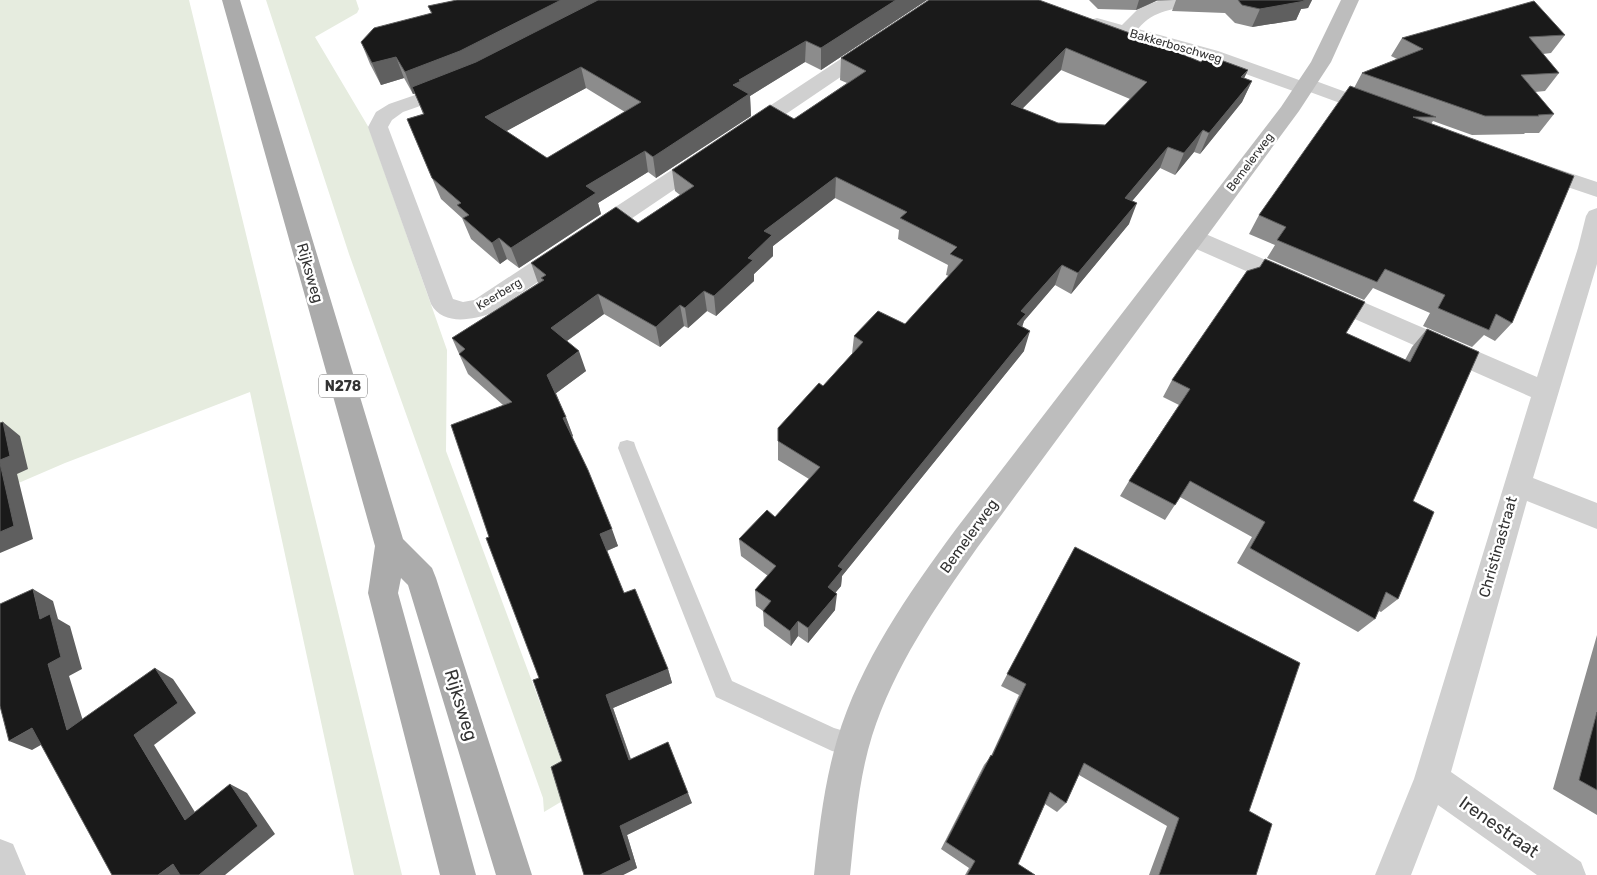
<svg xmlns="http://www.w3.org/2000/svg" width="1597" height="875" viewBox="0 0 1597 875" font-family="Rubik,sans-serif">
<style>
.green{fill:#e6ecdf}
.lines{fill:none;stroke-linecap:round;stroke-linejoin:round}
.lane{fill:#d0d0d0;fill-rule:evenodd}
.street{fill:#d0d0d0;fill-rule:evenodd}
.secondary{fill:#bdbdbd;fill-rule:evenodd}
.primary{fill:#ababab;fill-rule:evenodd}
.wall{fill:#8c8c8c;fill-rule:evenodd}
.shaded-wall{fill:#5f5f5f}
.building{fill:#1a1a1a;stroke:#5f5f5f;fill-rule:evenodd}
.labels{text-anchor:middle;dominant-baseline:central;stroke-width:5;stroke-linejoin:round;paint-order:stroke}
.far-street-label{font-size:12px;fill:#333;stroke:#fff}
.shield{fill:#fff;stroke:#707070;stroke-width:1}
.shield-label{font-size:14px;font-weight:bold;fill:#333}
.street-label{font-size:15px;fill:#333;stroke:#fff}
.near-street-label{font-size:18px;fill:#333;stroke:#fff}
</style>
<rect width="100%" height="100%" fill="#fff"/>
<path class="green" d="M 0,0 L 189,0 L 402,875 L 354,875 L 250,392 L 65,463 L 0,491 Z
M 266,0 L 356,0 L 359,9 L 357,13 L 315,37 L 369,128 L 447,350 L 446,451 L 574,794 L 544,812 L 543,798 L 349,254 Z"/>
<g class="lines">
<path class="lane" d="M 627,440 L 634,442 L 636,448 L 732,681 L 834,728 L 861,736 L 865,744 L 861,752 L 853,756 L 832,751 L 716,697 L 618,448 L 620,442 Z"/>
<path class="street" d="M 1161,0 L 1200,0 L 1197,4 C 1174,10 1154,9 1138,29 L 1218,51 L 1299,80 L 1306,78 L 1313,80 L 1384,106 L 1387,110 L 1384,114 L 1377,116 L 1370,114 L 1310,92 L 1303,94 L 1296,92 L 1204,59 L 1090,28 L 1088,24 L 1090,20 L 1097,18 L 1122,25 L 1140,7 Z
M 872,41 L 879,43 L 882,47 L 879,51 L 755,135 L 748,136 L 741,135 L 738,130 L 741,125 L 865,43 Z
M 453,82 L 460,84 L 463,88 L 460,92 L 403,112 L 392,120 L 388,127 L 453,299 L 463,302 L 474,300 L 696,154 L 704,152 L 712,154 L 715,159 L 712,164 L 492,313 C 472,320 443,326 431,304 L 368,127 L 376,112 L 389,104 Z
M 1537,162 L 1597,182 L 1597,197 L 1529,174 L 1526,169 L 1529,164 Z
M 1597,208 L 1597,264 L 1533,478 L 1597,503 L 1597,529 L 1527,501 L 1451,772 L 1581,862 L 1586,875 L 1537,875 L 1438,805 L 1411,875 L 1375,875 L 1414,779 L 1531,397 L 1185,244 L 1181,238 L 1185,232 L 1193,230 L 1201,232 L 1537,377 L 1578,248 L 1586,216 L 1589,211 Z
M 0,839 L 13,844 L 26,875 L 0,875 Z"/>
<path class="secondary" d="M 1341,0 L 1359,0 L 1331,62 L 1299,111 L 977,548 C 936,606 894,667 872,736 C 858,781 855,829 850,875 L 814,875 C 819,830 824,784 837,740 C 860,662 909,593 956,529 L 1281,107 L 1311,62 Z"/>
<path class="primary" d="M 222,0 L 240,0 L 403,539 L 432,568 L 436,578 L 532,875 L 496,875 L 408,585 L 401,578 L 398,593 L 476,875 L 440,875 L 368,593 L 375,546 Z"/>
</g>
<path class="wall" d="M 457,0 L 927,0 L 821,70 L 805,62 L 750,96 L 751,116 L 656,178 L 648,172 L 598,203 L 601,214 L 519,268 L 507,259 L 500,264 L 471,239 L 462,218 L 441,199 L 407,119 L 423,114 L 415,93 L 413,94 L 404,78 L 381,85 L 370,64 L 361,42 L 431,13 L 428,6 ZM 586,88 L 625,112 L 547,158 L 506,131 Z
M 929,0 L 1201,62 L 1248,70 L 1244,78 L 1252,81 L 1242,102 L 1200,154 L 1194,152 L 1175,175 L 1160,168 L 1132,201 L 1129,224 L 1071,294 L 1055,285 L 1024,321 L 1022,326 L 1024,351 L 842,576 L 841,586 L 835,593 L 835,610 L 808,643 L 798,636 L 791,646 L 764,626 L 763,611 L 756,606 L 755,590 L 768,576 L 741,556 L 739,539 L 775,517 L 809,479 L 778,460 L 778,441 L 823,386 L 852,354 L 854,336 L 905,324 L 949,276 L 946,275 L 948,265 L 898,239 L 899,230 L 835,198 L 773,246 L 773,256 L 754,274 L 754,281 L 716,316 L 707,311 L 688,328 L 684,326 L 660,347 L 604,314 L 567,341 L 586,371 L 556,393 L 573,436 L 572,437 L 618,546 L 607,551 L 624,593 L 668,669 L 672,683 L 613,708 L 631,759 L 692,803 L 627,835 L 637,868 L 623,875 L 584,875 L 562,761 L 539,678 L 489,537 L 503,405 L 468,374 L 452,338 L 538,283 L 531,263 L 638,223 L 680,195 L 675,191 L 672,170 L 794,119 L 847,83 L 840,80 L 841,58 ZM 1061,70 L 1130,99 L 1105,125 L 1058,123 L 1022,109 Z
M 1089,0 L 1174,0 L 1156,1 L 1136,10 L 1098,9 Z
M 1176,0 L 1312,0 L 1308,8 L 1301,9 L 1296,20 L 1252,27 L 1235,23 L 1225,13 L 1172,11 Z
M 1565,35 L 1551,53 L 1543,54 L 1559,73 L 1545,91 L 1535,92 L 1554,114 L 1539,133 L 1525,133 L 1524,134 L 1472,135 L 1433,121 L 1431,124 L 1512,323 L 1495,341 L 1484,335 L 1472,347 L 1423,326 L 1430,313 L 1373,288 L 1364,300 L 1267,258 L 1275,245 L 1249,234 L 1259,215 L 1354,88 L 1362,73 L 1397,59 L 1391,56 L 1402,38 Z
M 1427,329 L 1413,501 L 1398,599 L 1381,612 L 1379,611 L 1375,619 L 1358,632 L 1237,563 L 1252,537 L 1180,497 L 1165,520 L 1120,496 L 1129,481 L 1179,405 L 1163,397 L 1172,380 L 1346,333 L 1405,360 L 1412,347 Z
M 1075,547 L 1249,811 L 1256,875 L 1149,875 L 1167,826 L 1079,775 L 1066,803 L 1057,812 L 1045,804 L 1018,864 L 1035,875 L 965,875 L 969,868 L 941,849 L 984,765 L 991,756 L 1019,695 L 1001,686 Z
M 1597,635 L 1597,815 L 1553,789 Z"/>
<path class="shaded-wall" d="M 561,0 L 606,0 L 467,72 L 413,94 L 405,72 Z
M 896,0 L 927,0 L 821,70 L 821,48 Z
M 1139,0 L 1157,0 L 1156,1 L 1136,10 Z
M 1293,0 L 1312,0 L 1308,8 L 1301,9 L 1296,20 L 1252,27 L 1260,9 Z
M 806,41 L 805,62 L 750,96 L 751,116 L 656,178 L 653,157 L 739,80 Z
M 1066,48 L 1061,70 L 1006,125 L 1011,104 Z
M 396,57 L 404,78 L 381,85 L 372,63 Z
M 581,67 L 586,88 L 492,139 L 485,117 Z
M 1248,70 L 1238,91 L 1241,77 Z
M 1252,81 L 1242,102 L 1200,154 L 1209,133 Z
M 1203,130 L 1194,152 L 1175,175 L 1184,153 Z
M 1168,147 L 1160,168 L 1117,219 L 1125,198 Z
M 645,151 L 648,172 L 598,203 L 601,214 L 519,268 L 511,248 L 586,186 Z
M 836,177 L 835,198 L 773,246 L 773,256 L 754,274 L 754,281 L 716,316 L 714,296 L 748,258 L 764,231 Z
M 1137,203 L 1129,224 L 1071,294 L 1078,273 Z
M 499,238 L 507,259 L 500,264 L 492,243 Z
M 1062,265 L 1055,285 L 1024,321 L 1020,334 L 1011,344 L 1021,311 Z
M 704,291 L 707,311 L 688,328 L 685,308 Z
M 598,294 L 604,314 L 557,348 L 551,328 Z
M 680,305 L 684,326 L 660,347 L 656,327 Z
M 1030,331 L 1024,351 L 842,576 L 841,586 L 827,603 L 828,587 L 838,566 Z
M 579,351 L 586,371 L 555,394 L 547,375 Z
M 566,417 L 573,436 L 570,437 L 563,418 Z
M 3,422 L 20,436 L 28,469 L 17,474 L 33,539 L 0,553 L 0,460 Z
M 612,529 L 618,546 L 606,551 L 600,534 Z
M 33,589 L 53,601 L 58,619 L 70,626 L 82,669 L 69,676 L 89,740 L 67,730 L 48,664 L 40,619 Z
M 837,594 L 835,610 L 808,643 L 808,628 Z
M 798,621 L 798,636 L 791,646 L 790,631 Z
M 155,668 L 173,679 L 196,713 L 154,745 L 204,827 L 185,820 L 134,735 Z
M 668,669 L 672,683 L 613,708 L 635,772 L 629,760 L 606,695 Z
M 32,728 L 55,737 L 32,750 L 9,741 Z
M 668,742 L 692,803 L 627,835 L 637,868 L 623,875 L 600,875 L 620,826 Z
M 230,784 L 247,793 L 275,834 L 225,875 L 199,875 Z
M 173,864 L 186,875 L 158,875 Z"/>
<path class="building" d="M 457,0 L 561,0 L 460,51 L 405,72 L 396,57 L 372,63 L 361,42 L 374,28 L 432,13 L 428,6 Z
M 598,0 L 896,0 L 821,48 L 806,41 L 739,80 L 741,81 L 733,85 L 749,94 L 653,157 L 645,151 L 586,186 L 596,193 L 511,248 L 499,238 L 492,243 L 463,218 L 469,215 L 457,205 L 461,203 L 432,178 L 407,119 L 424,114 L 412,87 L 476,62 ZM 581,67 L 641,102 L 547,158 L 485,117 Z
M 929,0 L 1039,0 L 1138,36 L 1201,62 L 1207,55 L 1248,70 L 1241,77 L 1252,81 L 1209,133 L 1203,130 L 1184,153 L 1168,147 L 1125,198 L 1137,203 L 1078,273 L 1062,265 L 1021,311 L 1026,314 L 1017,324 L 1030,331 L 838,566 L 843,569 L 828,587 L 837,594 L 808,628 L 798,621 L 790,631 L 763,611 L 771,601 L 755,590 L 776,566 L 739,539 L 767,510 L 775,517 L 820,467 L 778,441 L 778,428 L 819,383 L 823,386 L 863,342 L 854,336 L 878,311 L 905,324 L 963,260 L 950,254 L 957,247 L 900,218 L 907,212 L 836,177 L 764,231 L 772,235 L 748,258 L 753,260 L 714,296 L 704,291 L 685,308 L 680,305 L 656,327 L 598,294 L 551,328 L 579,351 L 547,375 L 566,417 L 563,418 L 588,470 L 612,529 L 600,534 L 624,593 L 635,589 L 668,669 L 606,695 L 629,760 L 668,742 L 688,793 L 620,826 L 631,860 L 600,875 L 584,875 L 551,767 L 562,761 L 533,680 L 539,678 L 486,538 L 489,537 L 451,425 L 512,402 L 459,354 L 465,349 L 452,338 L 544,280 L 541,278 L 546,275 L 531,263 L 616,207 L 638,223 L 694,186 L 672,170 L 770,105 L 794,119 L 866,71 L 841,58 ZM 1066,48 L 1147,82 L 1105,125 L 1058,123 L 1011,104 Z
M 1238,0 L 1303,0 L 1305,1 L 1260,9 L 1242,5 Z
M 1534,1 L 1565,35 L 1529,37 L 1559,73 L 1521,75 L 1554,114 L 1538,115 L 1539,116 L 1485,116 L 1362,73 L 1423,49 L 1402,38 Z
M 1350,86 L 1436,117 L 1413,117 L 1574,176 L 1512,323 L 1496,314 L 1489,330 L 1438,308 L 1445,295 L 1385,269 L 1377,282 L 1277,240 L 1286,227 L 1259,215 Z
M 1265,259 L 1365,302 L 1346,333 L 1410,362 L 1427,329 L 1479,352 L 1413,501 L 1434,512 L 1398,599 L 1386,592 L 1375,619 L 1250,548 L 1265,522 L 1190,481 L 1175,505 L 1129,481 L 1190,389 L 1172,380 L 1247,271 L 1260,267 Z
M 3,422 L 10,456 L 0,460 L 0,423 Z
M 0,463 L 14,526 L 0,532 Z
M 1075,547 L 1300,663 L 1249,811 L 1272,824 L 1256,875 L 1159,875 L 1179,818 L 1084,763 L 1066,803 L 1050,792 L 1018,864 L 1035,875 L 967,875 L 975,861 L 946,842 L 991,755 L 992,756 L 1026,684 L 1007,674 Z
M 33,589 L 40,619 L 50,614 L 61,657 L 48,664 L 67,730 L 155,668 L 178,703 L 134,735 L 185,820 L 230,784 L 258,826 L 199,875 L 180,875 L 173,864 L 158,875 L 112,875 L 32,728 L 9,741 L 0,706 L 0,604 Z
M 1597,712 L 1597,790 L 1579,780 Z"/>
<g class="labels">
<g class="far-street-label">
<text transform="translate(1176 46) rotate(16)">Bakkerboschweg</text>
<text transform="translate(1250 162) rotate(-53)">Bemelerweg</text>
<text transform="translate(499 294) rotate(-31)">Keerberg</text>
</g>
<rect class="shield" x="319" y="374.5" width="48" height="23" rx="4"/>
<g class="shield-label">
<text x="343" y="386">N278</text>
</g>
<g class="street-label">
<text transform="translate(310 273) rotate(74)">Rijksweg</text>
<text transform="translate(969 536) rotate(-54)">Bemelerweg</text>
<text transform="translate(1498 547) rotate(-74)">Christinastraat</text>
</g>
<g class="near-street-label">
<text transform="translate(461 705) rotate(73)">Rijksweg</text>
<text transform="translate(1499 827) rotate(35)">Irenestraat</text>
</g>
</g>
</svg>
